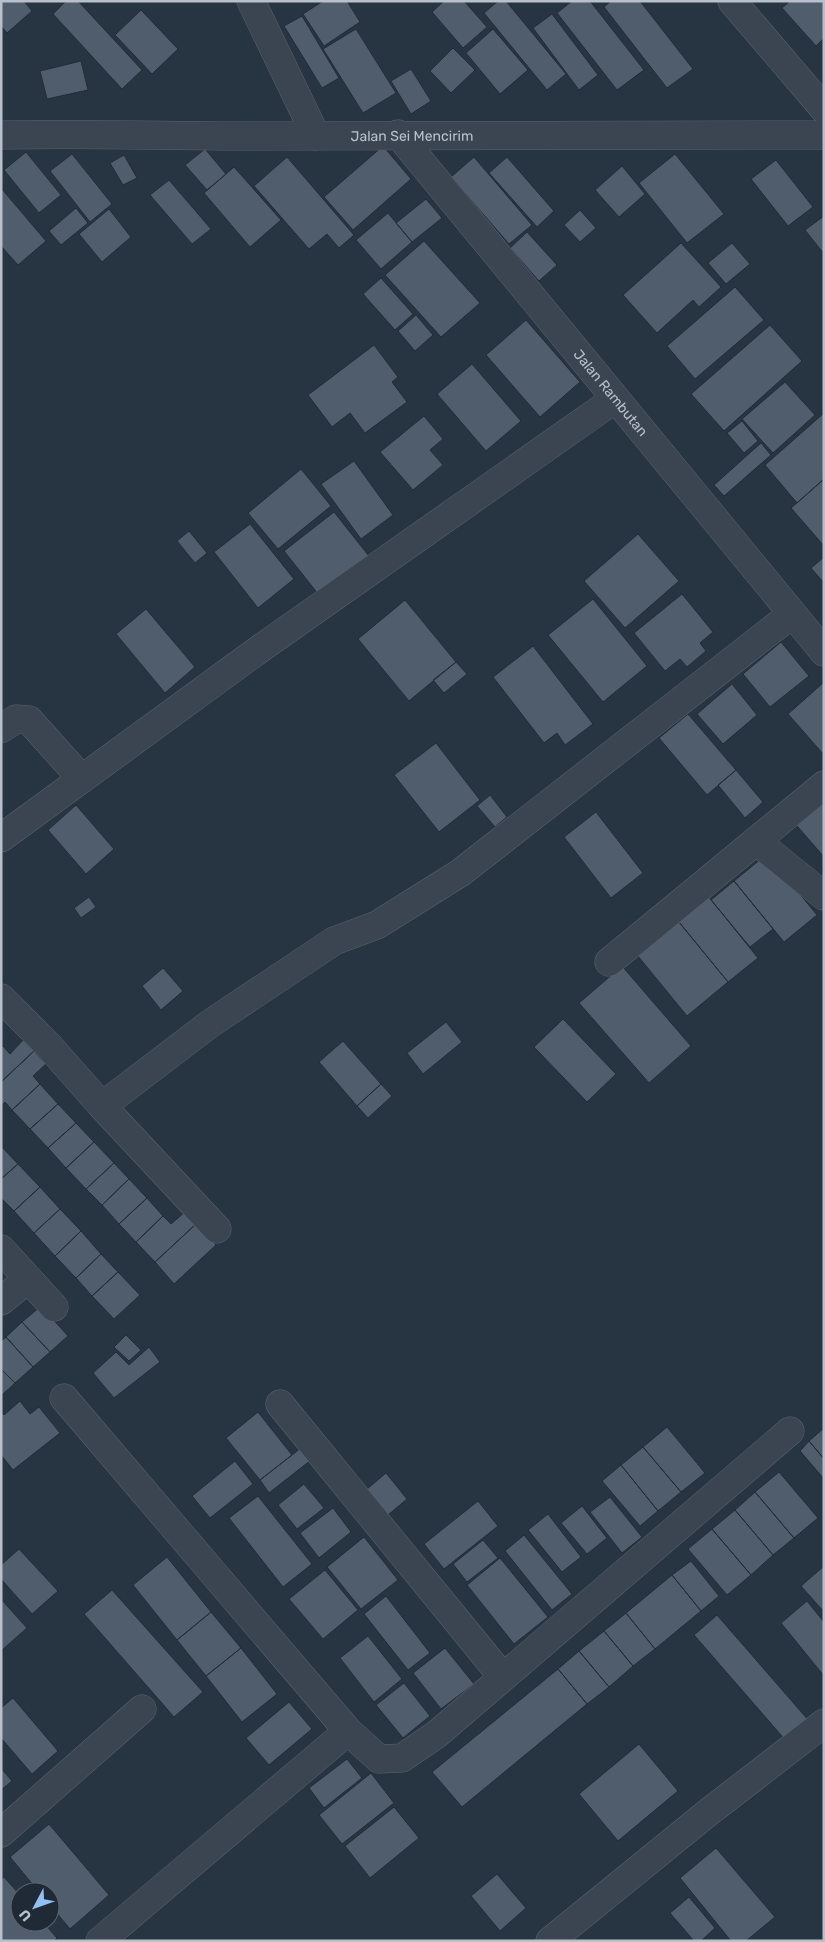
<svg xmlns="http://www.w3.org/2000/svg" width="825" height="1942" viewBox="0 0 825 1942" font-family="Rubik,sans-serif">
<style>
.building{fill:#505d6c;stroke:#222c38}
.lines{fill:none;stroke-linecap:round;stroke-linejoin:round}
.minor-casing{stroke:#59636e;stroke-width:29}
.tertiary-casing{stroke:#59636e;stroke-width:29}
.minor{stroke:#3b4551;stroke-width:28}
.tertiary{stroke:#3b4551;stroke-width:28}
.labels{text-anchor:middle;dominant-baseline:central;stroke-width:4.5;stroke-linejoin:round;paint-order:stroke}
.street-label{font-size:14px;fill:#b8c0cb;stroke:#202a36}
</style>
<rect width="100%" height="100%" fill="#273441"/>
<path class="building" d="M 1,1 L 24,1 L 32,11 L 7,33 L 1,26 Z
M 66,1 L 78,1 L 142,70 L 122,89 L 53,14 Z
M 323,1 L 347,1 L 360,22 L 324,46 L 303,14 Z
M 444,1 L 464,1 L 487,27 L 463,48 L 432,12 Z
M 498,1 L 506,1 L 566,74 L 547,90 L 484,13 Z
M 572,1 L 590,1 L 644,70 L 617,90 L 557,13 Z
M 611,1 L 640,1 L 693,69 L 667,88 L 604,7 Z
M 790,1 L 822,1 L 824,4 L 824,38 L 816,46 L 782,8 Z
M 141,10 L 178,49 L 152,74 L 115,35 Z
M 552,14 L 598,75 L 579,90 L 533,28 Z
M 302,16 L 339,78 L 322,88 L 284,26 Z
M 356,29 L 396,93 L 363,113 L 323,49 Z
M 493,29 L 528,70 L 500,94 L 466,53 Z
M 453,48 L 475,70 L 451,93 L 430,71 Z
M 81,61 L 88,90 L 47,99 L 40,71 Z
M 411,69 L 431,101 L 411,114 L 391,81 Z
M 383,146 L 411,179 L 353,230 L 324,197 Z
M 205,149 L 226,174 L 207,190 L 185,165 Z
M 26,152 L 61,195 L 39,213 L 4,170 Z
M 72,154 L 112,204 L 90,222 L 50,171 Z
M 675,154 L 724,214 L 687,243 L 639,183 Z
M 124,155 L 137,178 L 123,185 L 110,163 Z
M 287,157 L 354,235 L 339,248 L 327,234 L 309,249 L 254,186 Z
M 474,157 L 532,225 L 509,244 L 451,177 Z
M 507,157 L 554,211 L 537,227 L 489,173 Z
M 776,160 L 813,207 L 788,226 L 751,179 Z
M 622,166 L 645,194 L 619,217 L 595,190 Z
M 234,167 L 281,220 L 250,247 L 204,193 Z
M 169,180 L 211,229 L 192,244 L 150,195 Z
M 1,188 L 46,241 L 18,265 L 1,246 Z
M 426,199 L 442,218 L 412,242 L 396,223 Z
M 76,208 L 88,223 L 61,245 L 49,231 Z
M 109,209 L 131,237 L 102,262 L 79,234 Z
M 580,210 L 596,228 L 580,242 L 564,225 Z
M 388,213 L 412,242 L 381,269 L 356,240 Z
M 824,216 L 824,254 L 805,230 Z
M 527,232 L 557,265 L 539,281 L 510,248 Z
M 424,241 L 480,303 L 441,337 L 385,275 Z
M 681,243 L 721,287 L 699,307 L 693,300 L 657,333 L 623,295 Z
M 732,243 L 750,264 L 726,284 L 708,263 Z
M 381,278 L 413,314 L 395,330 L 363,294 Z
M 735,287 L 764,320 L 695,379 L 667,346 Z
M 416,315 L 433,335 L 415,351 L 398,331 Z
M 526,320 L 580,382 L 540,417 L 486,355 Z
M 770,325 L 802,361 L 724,431 L 691,394 Z
M 374,345 L 398,377 L 392,382 L 407,402 L 365,433 L 350,413 L 332,427 L 308,395 Z
M 472,364 L 521,421 L 486,451 L 437,394 Z
M 785,382 L 815,415 L 773,453 L 742,419 Z
M 824,413 L 824,479 L 797,503 L 765,465 Z
M 424,416 L 443,439 L 430,450 L 443,465 L 413,490 L 380,452 Z
M 742,421 L 758,441 L 744,453 L 727,433 Z
M 761,443 L 771,455 L 724,496 L 714,485 Z
M 354,461 L 393,515 L 361,539 L 321,484 Z
M 301,469 L 331,506 L 278,549 L 248,513 Z
M 824,479 L 824,546 L 791,508 Z
M 334,512 L 369,556 L 319,595 L 284,551 Z
M 250,524 L 294,579 L 258,608 L 214,552 Z
M 189,531 L 207,553 L 195,563 L 177,541 Z
M 638,534 L 679,581 L 625,628 L 584,581 Z
M 824,557 L 824,583 L 811,568 Z
M 682,594 L 713,632 L 700,643 L 706,651 L 687,667 L 680,659 L 665,671 L 634,633 Z
M 593,599 L 647,666 L 603,702 L 548,635 Z
M 405,600 L 456,662 L 409,701 L 358,639 Z
M 146,609 L 195,667 L 165,693 L 116,634 Z
M 781,642 L 809,676 L 770,707 L 743,674 Z
M 533,646 L 593,724 L 565,745 L 557,733 L 544,743 L 493,677 Z
M 456,662 L 467,674 L 444,693 L 433,680 Z
M 824,682 L 824,755 L 788,714 Z
M 732,684 L 757,715 L 723,744 L 697,714 Z
M 688,714 L 736,770 L 707,795 L 659,738 Z
M 436,743 L 480,800 L 439,832 L 394,775 Z
M 736,770 L 763,802 L 745,818 L 718,785 Z
M 824,791 L 824,857 L 791,819 Z
M 490,795 L 507,817 L 495,827 L 477,806 Z
M 76,805 L 114,849 L 86,874 L 48,830 Z
M 596,812 L 643,873 L 611,898 L 564,837 Z
M 767,854 L 817,915 L 784,942 L 734,881 Z
M 734,881 L 773,929 L 750,947 L 711,900 Z
M 704,891 L 758,958 L 728,982 L 674,916 Z
M 89,897 L 96,907 L 81,918 L 74,908 Z
M 674,916 L 728,982 L 687,1016 L 633,950 Z
M 622,966 L 691,1046 L 649,1083 L 579,1003 Z
M 163,968 L 183,991 L 161,1010 L 142,986 Z
M 563,1019 L 616,1074 L 587,1102 L 534,1047 Z
M 446,1022 L 462,1042 L 423,1074 L 407,1053 Z
M 23,1040 L 34,1051 L 1,1082 L 1,1047 L 3,1046 L 10,1054 Z
M 343,1041 L 381,1084 L 357,1106 L 319,1062 Z
M 34,1051 L 46,1064 L 33,1076 L 40,1084 L 12,1110 L 5,1102 L 1,1106 L 1,1082 Z
M 40,1084 L 58,1104 L 30,1129 L 12,1110 Z
M 381,1084 L 392,1096 L 368,1118 L 357,1106 Z
M 58,1104 L 76,1123 L 48,1148 L 30,1129 Z
M 76,1123 L 94,1142 L 66,1168 L 48,1148 Z
M 94,1142 L 114,1163 L 86,1189 L 66,1168 Z
M 1,1146 L 18,1164 L 1,1179 Z
M 114,1163 L 129,1179 L 102,1205 L 86,1189 Z
M 18,1164 L 40,1187 L 14,1211 L 1,1198 L 1,1179 Z
M 129,1179 L 147,1198 L 119,1224 L 102,1205 Z
M 40,1187 L 60,1209 L 34,1233 L 14,1211 Z
M 147,1198 L 163,1216 L 136,1242 L 119,1224 Z
M 60,1209 L 81,1231 L 55,1256 L 34,1233 Z
M 185,1212 L 196,1224 L 155,1262 L 136,1242 L 163,1216 L 171,1224 Z
M 196,1224 L 216,1245 L 174,1284 L 155,1262 Z
M 81,1231 L 101,1254 L 76,1278 L 55,1256 Z
M 101,1254 L 118,1272 L 92,1296 L 76,1278 Z
M 118,1272 L 140,1295 L 114,1319 L 92,1296 Z
M 41,1306 L 68,1336 L 50,1352 L 22,1322 Z
M 22,1322 L 50,1352 L 33,1367 L 6,1337 Z
M 126,1335 L 141,1350 L 129,1361 L 114,1347 Z
M 6,1337 L 33,1367 L 15,1383 L 1,1369 L 1,1341 Z
M 149,1347 L 160,1362 L 114,1398 L 93,1373 L 116,1352 L 129,1365 Z
M 1,1369 L 15,1383 L 1,1396 Z
M 20,1401 L 30,1414 L 39,1407 L 60,1433 L 13,1470 L 1,1455 L 1,1411 L 4,1415 Z
M 258,1412 L 292,1455 L 260,1480 L 226,1438 Z
M 667,1427 L 705,1473 L 681,1492 L 643,1447 Z
M 824,1428 L 824,1459 L 809,1441 Z
M 809,1441 L 824,1459 L 824,1479 L 800,1451 Z
M 643,1447 L 681,1492 L 658,1511 L 621,1465 Z
M 301,1448 L 311,1460 L 269,1493 L 260,1480 Z
M 235,1461 L 253,1484 L 210,1518 L 192,1496 Z
M 621,1465 L 658,1511 L 640,1526 L 602,1481 Z
M 779,1472 L 818,1518 L 794,1538 L 755,1492 Z
M 386,1473 L 407,1499 L 388,1515 L 367,1489 Z
M 304,1484 L 324,1508 L 297,1529 L 278,1505 Z
M 755,1492 L 794,1538 L 773,1555 L 735,1510 Z
M 258,1496 L 312,1564 L 283,1587 L 229,1518 Z
M 610,1497 L 642,1537 L 622,1553 L 590,1512 Z
M 478,1501 L 498,1526 L 444,1569 L 424,1544 Z
M 582,1506 L 607,1538 L 587,1554 L 561,1523 Z
M 333,1508 L 351,1532 L 319,1558 L 300,1533 Z
M 735,1510 L 773,1555 L 751,1575 L 712,1529 Z
M 548,1514 L 581,1557 L 562,1572 L 528,1530 Z
M 712,1529 L 751,1575 L 727,1595 L 688,1549 Z
M 524,1535 L 572,1594 L 552,1610 L 505,1551 Z
M 364,1537 L 398,1580 L 361,1609 L 327,1567 Z
M 483,1540 L 498,1558 L 467,1582 L 453,1564 Z
M 19,1549 L 58,1591 L 32,1614 L 1,1579 L 1,1565 Z
M 167,1557 L 211,1612 L 177,1640 L 133,1585 Z
M 500,1558 L 548,1617 L 514,1644 L 467,1585 Z
M 691,1561 L 719,1596 L 701,1611 L 672,1575 Z
M 824,1566 L 824,1612 L 801,1586 Z
M 325,1570 L 358,1610 L 323,1639 L 289,1599 Z
M 672,1575 L 701,1611 L 655,1649 L 626,1613 Z
M 112,1590 L 203,1692 L 174,1717 L 84,1614 Z
M 386,1596 L 430,1653 L 408,1670 L 364,1614 Z
M 1,1599 L 27,1628 L 1,1651 Z
M 807,1601 L 824,1622 L 824,1676 L 781,1623 Z
M 211,1612 L 241,1648 L 206,1676 L 177,1640 Z
M 626,1613 L 655,1649 L 633,1666 L 604,1631 Z
M 717,1615 L 810,1722 L 787,1742 L 694,1635 Z
M 604,1631 L 633,1666 L 609,1687 L 579,1651 Z
M 368,1636 L 402,1679 L 374,1702 L 340,1658 Z
M 241,1648 L 277,1694 L 242,1722 L 206,1676 Z
M 445,1648 L 474,1684 L 441,1709 L 413,1673 Z
M 579,1651 L 609,1687 L 587,1704 L 558,1669 Z
M 558,1669 L 587,1704 L 462,1807 L 432,1772 Z
M 404,1683 L 430,1716 L 403,1738 L 376,1705 Z
M 13,1698 L 58,1751 L 32,1774 L 1,1738 L 1,1708 Z
M 289,1702 L 312,1729 L 269,1765 L 246,1738 Z
M 639,1744 L 678,1791 L 618,1841 L 579,1794 Z
M 347,1759 L 362,1778 L 324,1808 L 309,1788 Z
M 1,1768 L 12,1781 L 1,1790 Z
M 371,1773 L 394,1803 L 342,1844 L 319,1815 Z
M 394,1807 L 419,1838 L 370,1878 L 345,1846 Z
M 49,1824 L 109,1895 L 70,1929 L 50,1905 L 50,1892 L 39,1892 L 10,1857 Z
M 716,1848 L 775,1917 L 746,1941 L 731,1941 L 680,1878 Z
M 497,1874 L 526,1908 L 500,1931 L 471,1896 Z
M 4,1877 L 20,1895 L 20,1922 L 43,1922 L 57,1938 L 54,1941 L 1,1941 L 1,1879 Z
M 689,1897 L 715,1928 L 701,1941 L 694,1941 L 670,1913 Z"/>
<g class="lines">
<defs>
<g id="minor">
<path d="M 251,1 L 316,136"/>
<path d="M 732,1 L 824,109"/>
<path id="s1" d="M 398,134 L 824,652"/>
<path d="M 1,729 L 16,719 L 29,720 L 82,779"/>
<path d="M 1,838 L 261,648 L 615,399"/>
<path d="M 756,841 L 824,896"/>
<path d="M 609,962 L 824,785"/>
<path d="M 1,998 L 49,1046 L 102,1106 L 211,1023 L 334,941 L 377,925 L 460,873 L 792,614"/>
<path d="M 102,1106 L 217,1229"/>
<path d="M 1,1249 L 54,1307"/>
<path d="M 1,1301 L 28,1279"/>
<path d="M 64,1398 L 348,1731 L 100,1941"/>
<path d="M 280,1404 L 502,1676"/>
<path d="M 348,1731 L 379,1759 L 402,1758 L 437,1734 L 790,1431"/>
<path d="M 1,1833 L 142,1709"/>
<path d="M 550,1941 L 710,1811 L 824,1723"/>
</g>
<g id="tertiary">
<path id="s2" d="M 1,135 C 87,133 172,136 257,136 C 446,136 635,135 824,135"/>
</g>
</defs>
<use href="#minor" class="minor-casing"/>
<use href="#tertiary" class="tertiary-casing"/>
<use href="#minor" class="minor"/>
<use href="#tertiary" class="tertiary"/>
</g>
<g class="labels">
<g class="street-label">
<text stroke="none"><textPath href="#s2" startOffset="411">Jalan Sei Mencirim</textPath></text>
<text stroke="none"><textPath href="#s1" startOffset="335">Jalan Rambutan</textPath></text>
</g>
</g>
<rect width="825" height="1942" fill="none" stroke="#b8c0cb" stroke-width="5"/>
<g transform="translate(35 1907) rotate(229)"><circle r="24" fill="#202a36" stroke="#5d6672"/>
<path d="M0-4L9 19L0 12L-9 19Z" fill="#93bff5"/>
<text y="-8" font-size="14" font-weight="bold" text-anchor="middle" fill="#b8c0cb">U</text>
</g>
</svg>
